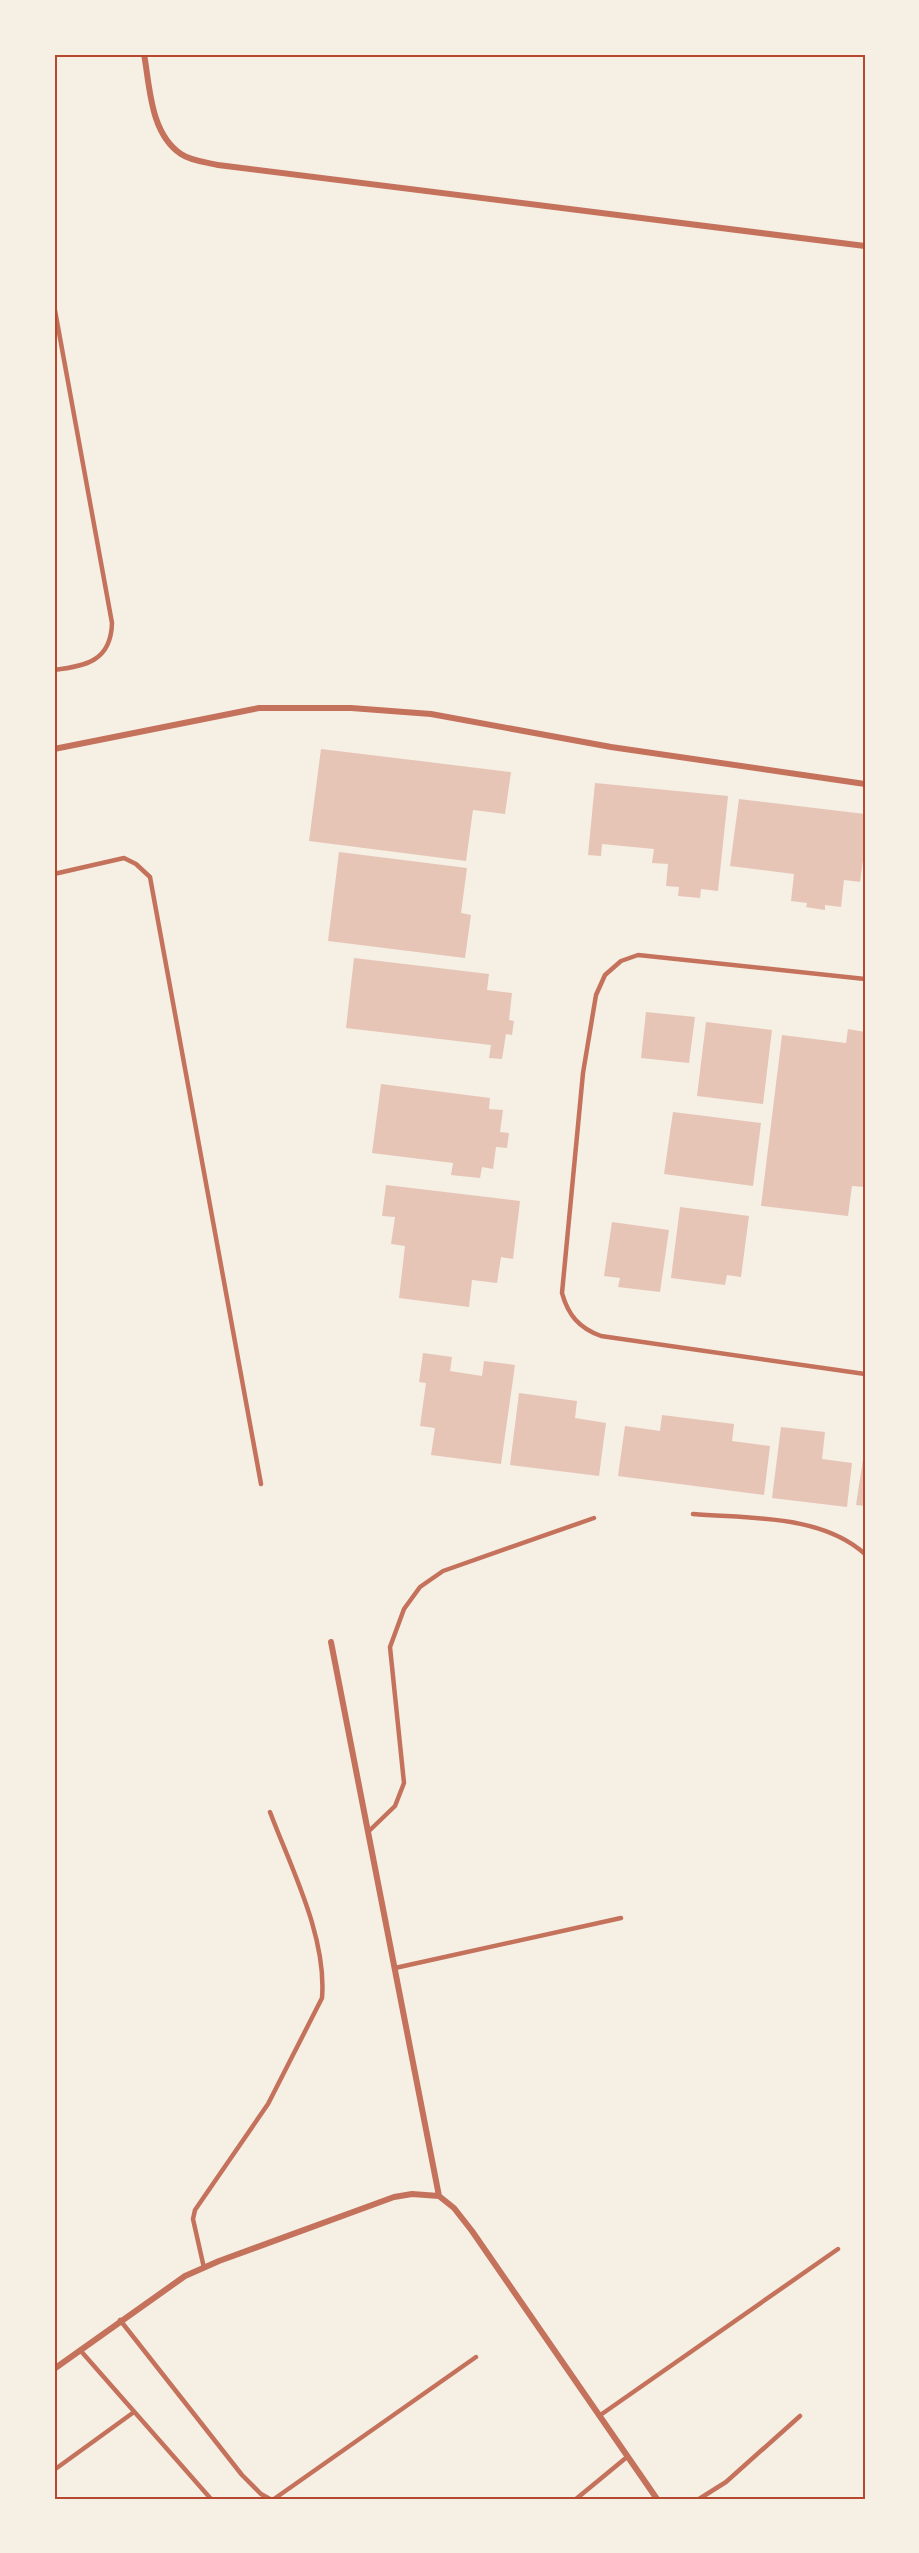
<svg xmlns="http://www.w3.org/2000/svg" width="919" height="2553" viewBox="0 0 919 2553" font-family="Mulish,sans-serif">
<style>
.building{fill:#e6c5b7}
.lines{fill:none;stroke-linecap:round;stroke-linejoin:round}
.service{stroke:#c5725c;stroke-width:4.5}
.minor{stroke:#c5725c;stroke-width:6}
.neatline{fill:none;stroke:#b5482f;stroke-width:2}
</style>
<rect width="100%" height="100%" fill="#f6efe4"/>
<path class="building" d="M 321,749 L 511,772 L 505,814 L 473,810 L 466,861 L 309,841 Z
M 595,783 L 728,796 L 718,891 L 701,889 L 700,898 L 678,896 L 679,887 L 666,886 L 668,864 L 652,863 L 654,849 L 602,844 L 601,856 L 588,855 Z
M 739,799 L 865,814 L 865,846 L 860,882 L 844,880 L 841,907 L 825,905 L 825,910 L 806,907 L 807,903 L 791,901 L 794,874 L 730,866 Z
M 339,852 L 467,868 L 461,913 L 471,915 L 465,958 L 328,941 Z
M 354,958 L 489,974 L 487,990 L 512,993 L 509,1020 L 514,1021 L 512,1035 L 506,1034 L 502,1059 L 489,1058 L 491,1045 L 346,1028 Z
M 646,1012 L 695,1017 L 689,1063 L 641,1058 Z
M 706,1022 L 772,1030 L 763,1104 L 697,1096 Z
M 848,1029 L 865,1032 L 865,1187 L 852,1186 L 848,1216 L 761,1206 L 782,1035 L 846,1043 Z
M 381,1084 L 490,1098 L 489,1109 L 503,1110 L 500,1132 L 509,1133 L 507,1148 L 496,1147 L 493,1169 L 482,1167 L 480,1178 L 451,1175 L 453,1163 L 372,1153 Z
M 673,1112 L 761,1123 L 753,1186 L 664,1174 Z
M 386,1185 L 520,1201 L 513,1259 L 501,1257 L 497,1283 L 472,1280 L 469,1307 L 399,1298 L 405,1246 L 391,1244 L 395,1217 L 382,1216 Z
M 680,1207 L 749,1216 L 741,1277 L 727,1275 L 725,1285 L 671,1278 Z
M 612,1222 L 669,1230 L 660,1292 L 618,1287 L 620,1278 L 604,1276 Z
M 423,1353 L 452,1357 L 450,1371 L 482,1376 L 484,1361 L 515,1365 L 501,1464 L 431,1455 L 435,1428 L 420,1426 L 426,1383 L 419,1382 Z
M 519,1393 L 577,1401 L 575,1418 L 606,1423 L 599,1476 L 510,1465 Z
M 662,1415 L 734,1424 L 732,1441 L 770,1446 L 764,1495 L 618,1476 L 625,1426 L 660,1431 Z
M 781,1427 L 825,1432 L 822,1459 L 852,1463 L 847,1507 L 772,1498 Z
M 864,1453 L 865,1453 L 865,1506 L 856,1505 Z"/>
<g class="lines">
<path class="service" d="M 54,305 L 112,623 C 111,661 86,666 54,670
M 54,874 L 124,858 L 136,864 L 150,877 L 261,1484
M 865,979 L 638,955 L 621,961 L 605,975 L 596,995 L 583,1073 L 562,1293 C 568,1315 579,1328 601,1336 L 865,1374
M 693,1514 C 750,1519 820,1514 865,1554
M 368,1832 L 395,1806 L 404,1783 L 390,1647 L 404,1609 L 420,1587 L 443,1571 L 594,1518
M 395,1968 L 621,1918
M 204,2268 L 193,2219 L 195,2210 L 268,2104 L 322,1998 C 327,1937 291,1868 270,1812
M 120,2320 L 242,2475 L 261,2494 L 270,2499
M 80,2350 L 211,2499
M 599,2416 L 838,2249
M 54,2470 L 134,2412
M 274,2499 L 476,2357
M 576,2499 L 627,2457
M 699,2499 L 726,2482 L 800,2416"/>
<path class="minor" d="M 144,54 C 150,87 150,133 181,154 C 191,161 206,162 218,165 L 865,246
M 54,749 L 259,708 L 351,708 L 431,714 L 611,747 L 865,784
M 331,1642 L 439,2196 L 454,2208 L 472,2231 L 657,2499
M 54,2369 L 185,2276 L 219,2261 L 394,2197 L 412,2194 L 439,2196"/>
</g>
<rect width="919" height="2553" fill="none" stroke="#f6efe4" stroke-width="111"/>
<rect x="56" y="56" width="808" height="2442" class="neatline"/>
</svg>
